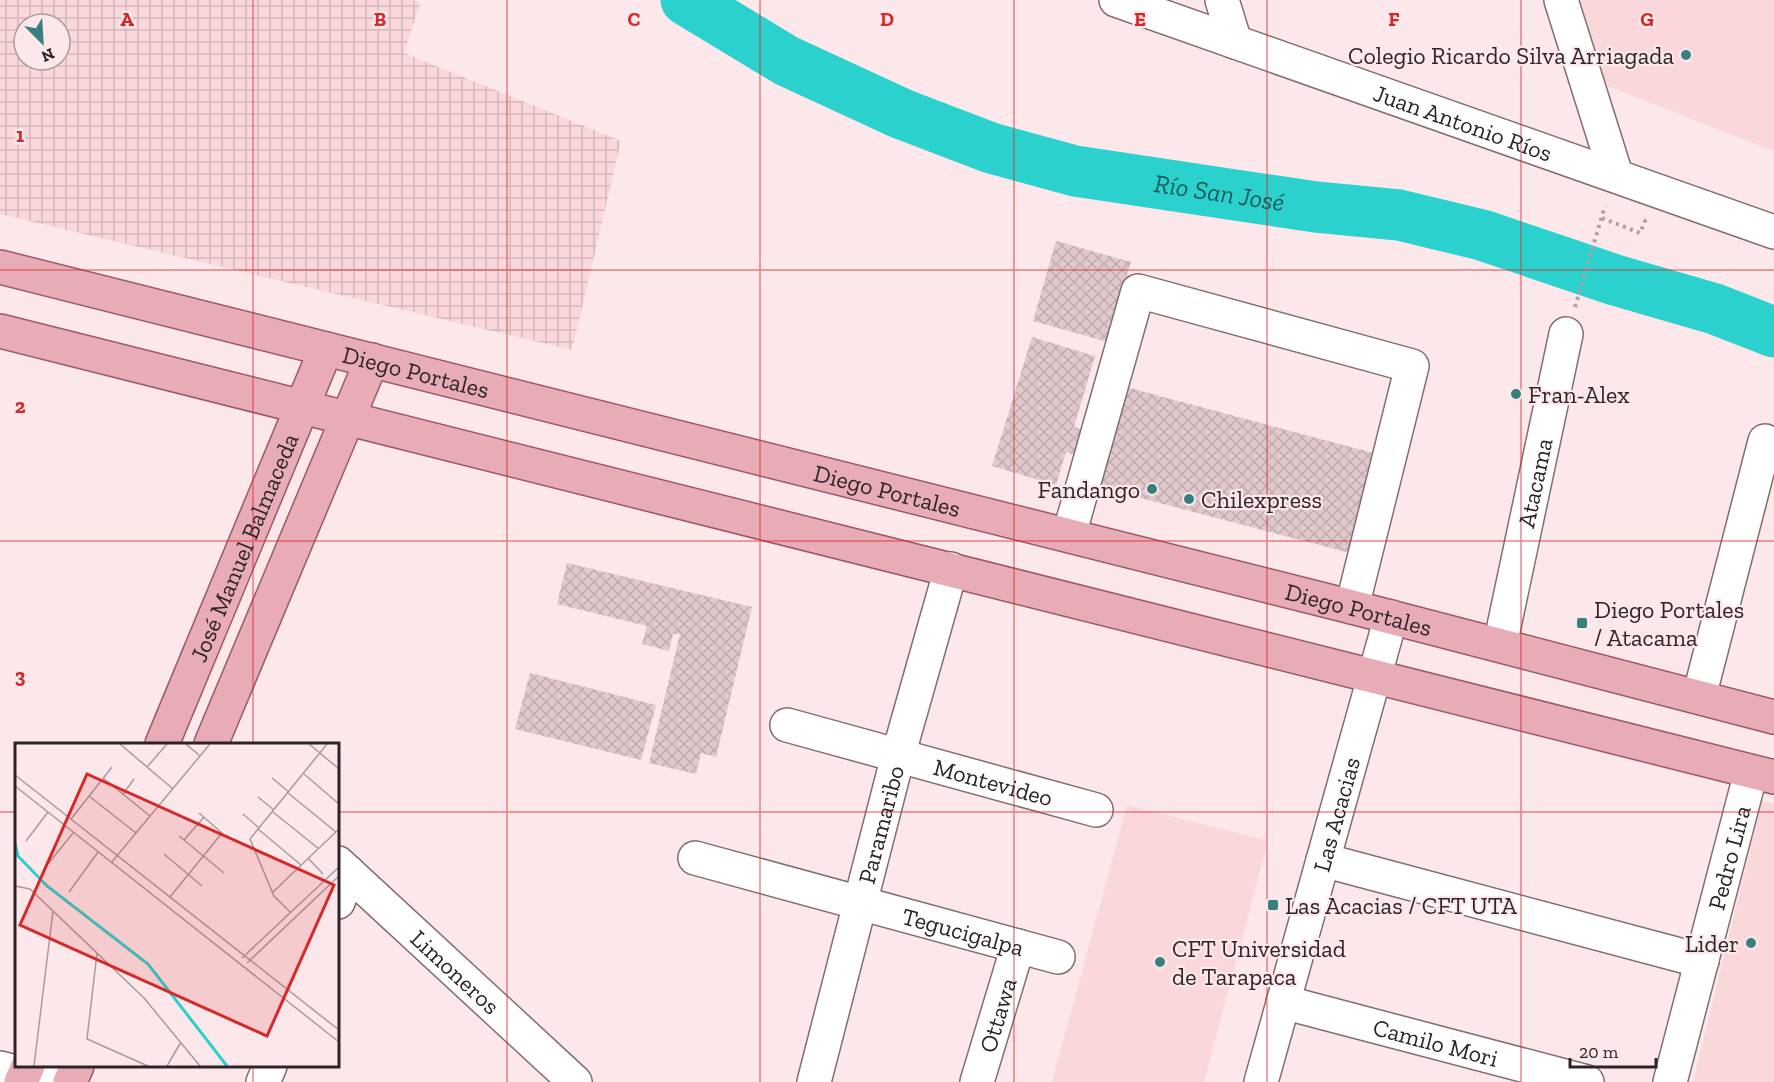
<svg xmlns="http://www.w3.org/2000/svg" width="1774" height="1082" viewBox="0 0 1774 1082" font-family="'Zilla Slab',serif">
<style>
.built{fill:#f9d7db}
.industrial{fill:url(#industrial-grid);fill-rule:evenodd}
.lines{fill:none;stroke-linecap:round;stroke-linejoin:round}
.river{stroke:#2ad1cd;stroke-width:51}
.building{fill:url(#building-cross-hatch)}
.minor-casing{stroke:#836d6f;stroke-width:36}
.major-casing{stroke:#9c5965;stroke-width:36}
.path{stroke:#af9fa1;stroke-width:4;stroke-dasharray:3 4.5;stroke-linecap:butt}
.minor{stroke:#fff;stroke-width:33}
.major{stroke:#e8acb7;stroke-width:33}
.grid{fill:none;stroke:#d62828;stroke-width:1.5;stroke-opacity:0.55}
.poi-dot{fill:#38807e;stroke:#fce8ea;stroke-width:2}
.labels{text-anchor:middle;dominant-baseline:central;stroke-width:4.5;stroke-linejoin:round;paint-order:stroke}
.poi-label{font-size:24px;fill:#2e2426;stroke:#fce8ea;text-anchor:start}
.street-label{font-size:24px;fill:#2e2426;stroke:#fce8ea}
.water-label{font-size:26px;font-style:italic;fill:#1b5b59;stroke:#fce8ea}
.inset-river{fill:none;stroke:#2ad1cd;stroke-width:3}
.inset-road{fill:none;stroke:#aa9a9c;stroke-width:1.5}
.view{fill:#d62828;fill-opacity:0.15;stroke:#d62828;stroke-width:3}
.inset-edge{fill:none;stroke:#2e2426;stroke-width:3}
.grid-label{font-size:20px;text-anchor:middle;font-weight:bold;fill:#d62828;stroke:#fce8ea;stroke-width:4.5;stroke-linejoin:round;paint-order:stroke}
</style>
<defs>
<pattern id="industrial-grid" width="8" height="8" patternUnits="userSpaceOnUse" patternTransform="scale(1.5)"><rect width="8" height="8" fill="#f9d7db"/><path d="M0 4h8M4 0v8" fill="none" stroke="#d6b8bc"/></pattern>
<pattern id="building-cross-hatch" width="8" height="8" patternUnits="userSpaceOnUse" patternTransform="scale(1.5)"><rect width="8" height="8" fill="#e1c8cb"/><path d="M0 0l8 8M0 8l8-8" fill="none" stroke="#c1acae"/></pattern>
</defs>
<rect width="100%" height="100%" fill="#fce8ea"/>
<path class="built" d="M 1580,0 L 1774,0 L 1774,151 L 1607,86 Z
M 1762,801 L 1774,804 L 1774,1082 L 1693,1082 Z
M 1127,805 L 1268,841 L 1204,1082 L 1052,1082 Z"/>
<path class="industrial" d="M 0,0 L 413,0 L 420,3 L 404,53 L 621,141 L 572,350 L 0,214 ZM 24,24 L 60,24 L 60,60 L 24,60 Z"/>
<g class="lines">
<path class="river" id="s1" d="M 686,0 L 787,61 L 902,114 L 991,148 L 1075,171 L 1316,207 L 1399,215 L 1482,235 L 1615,280 L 1715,309 L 1774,332"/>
</g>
<path class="building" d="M 1056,241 L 1131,262 L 1108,342 L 1033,321 Z
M 1032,337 L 1095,356 L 1074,427 L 1089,431 L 1081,457 L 1066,452 L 1056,485 L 992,466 Z
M 1126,387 L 1377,454 L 1350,553 L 1099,487 Z
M 567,563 L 752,607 L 716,757 L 701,753 L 696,774 L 649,763 L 680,634 L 673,634 L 669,651 L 642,644 L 647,626 L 557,604 Z
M 530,673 L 656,705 L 641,760 L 515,729 Z"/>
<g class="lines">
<defs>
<g id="minor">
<path id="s2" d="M 1116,0 L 1774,232"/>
<path d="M 1222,0 L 1235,42"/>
<path d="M 1561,0 L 1616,175"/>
<path d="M 1069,535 L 1138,291 L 1412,366 L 1352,607"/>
<path id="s3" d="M 1500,645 L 1566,334"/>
<path d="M 1699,697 L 1765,441"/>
<path id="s4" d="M 787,725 L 1096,810"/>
<path id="s5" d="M 695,858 L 1058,957"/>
<path d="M 1323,860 L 1702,961"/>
<path id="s6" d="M 338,863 L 575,1082"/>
<path d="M 338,902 L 349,873"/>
<path id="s7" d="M 1283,1002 L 1587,1082"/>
<path d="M 0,1068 L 54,1082"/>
<path d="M 263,1082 L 270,1066"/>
<path id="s8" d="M 814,1082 L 898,756 L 951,569"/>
<path id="s9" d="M 977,1082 L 1018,946"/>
<path id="s10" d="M 1261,1082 L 1391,617"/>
<path id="s11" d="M 1670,1082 L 1751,772"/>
</g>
<g id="major">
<path id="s12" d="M 0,267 L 1352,607 L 1774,717"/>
<path d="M 0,331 L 1774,777"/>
<path id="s13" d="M 162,744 L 326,349"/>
<path d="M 211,744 L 372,360"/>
<path d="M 21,1082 L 28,1066"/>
<path d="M 70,1082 L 77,1066"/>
</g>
</defs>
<use href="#minor" class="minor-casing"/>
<use href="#major" class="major-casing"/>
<path class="path" d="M 1602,218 L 1640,233 L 1645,221 L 1643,220
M 1575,307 L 1605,206"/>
<use href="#minor" class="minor"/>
<use href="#major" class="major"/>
</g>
<path class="grid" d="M 253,0 L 253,744M 507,0 L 507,1082M 760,0 L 760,1082M 1014,0 L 1014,1082M 1267,0 L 1267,1082M 1521,0 L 1521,1082M 0,270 L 1774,270M 0,541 L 1774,541M 0,812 L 16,812M 338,812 L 1774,812M 253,1066 L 253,1082"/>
<g class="poi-dot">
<circle cx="1686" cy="55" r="6"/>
<circle cx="1516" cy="394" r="6"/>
<circle cx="1152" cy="489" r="6"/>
<circle cx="1189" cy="499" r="6"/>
<rect x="1576" y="617" width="12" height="12" rx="3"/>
<rect x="1267" y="899" width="12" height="12" rx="3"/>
<circle cx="1751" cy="943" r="6"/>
<circle cx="1160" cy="962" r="6"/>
</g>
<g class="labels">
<g class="poi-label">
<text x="1674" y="55" text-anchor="end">Colegio Ricardo Silva Arriagada</text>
<text x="1528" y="394">Fran-Alex</text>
<text x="1140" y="489" text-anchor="end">Fandango</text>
<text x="1201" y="499">Chilexpress</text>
<text x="1594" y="609">Diego Portales<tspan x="1594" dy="28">/ Atacama</tspan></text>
<text x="1285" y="905">Las Acacias / CFT UTA</text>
<text x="1739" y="943" text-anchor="end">Lider</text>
<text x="1172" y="948">CFT Universidad<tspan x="1172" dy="28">de Tarapaca</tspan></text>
</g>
<g class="street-label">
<text stroke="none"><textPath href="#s2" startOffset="368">Juan Antonio Ríos</textPath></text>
<text stroke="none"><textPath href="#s12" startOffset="429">Diego Portales</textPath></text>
<text stroke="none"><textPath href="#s3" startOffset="166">Atacama</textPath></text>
<text stroke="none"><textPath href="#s12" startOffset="915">Diego Portales</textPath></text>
<text stroke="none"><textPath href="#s13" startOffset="213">José Manuel Balmaceda</textPath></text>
<text stroke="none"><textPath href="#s12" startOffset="1401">Diego Portales</textPath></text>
<text stroke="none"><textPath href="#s4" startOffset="214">Montevideo</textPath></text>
<text stroke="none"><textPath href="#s10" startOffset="278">Las Acacias</textPath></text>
<text stroke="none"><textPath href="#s8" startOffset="266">Paramaribo</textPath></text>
<text stroke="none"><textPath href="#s11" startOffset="232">Pedro Lira</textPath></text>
<text stroke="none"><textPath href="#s5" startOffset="278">Tegucigalpa</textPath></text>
<text stroke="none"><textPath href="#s6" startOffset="160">Limoneros</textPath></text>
<text stroke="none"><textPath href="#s9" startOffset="70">Ottawa</textPath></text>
<text stroke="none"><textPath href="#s7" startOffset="158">Camilo Mori</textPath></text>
</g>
<g class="water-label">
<text stroke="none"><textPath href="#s1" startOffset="573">Río San José</textPath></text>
</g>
</g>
<g transform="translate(15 743)">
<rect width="324" height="324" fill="#fce8ea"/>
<path class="inset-river" d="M 0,100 L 3,113 L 32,143 L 133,221 L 212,323"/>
<path class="inset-road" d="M 105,1 L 158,46M 171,1 L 185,13M 294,1 L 324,26M 132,24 L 152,1M 289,31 L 324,61M 0,32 L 324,287M 88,35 L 135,73M 257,35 L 274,49M 0,43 L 324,299M 273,50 L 321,89M 108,51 L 119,36M 74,53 L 121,90M 243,54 L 259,67M 258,69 L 304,106M 228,71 L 244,85M 56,76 L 97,24M 243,86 L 286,122M 164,93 L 209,130M 169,97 L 189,74M 11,98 L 33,69M 149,111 L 187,143M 293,115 L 308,131M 96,120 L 195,1M 33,121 L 58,90M 0,143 L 15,146 L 129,255 L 185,323M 54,149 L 83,109M 258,149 L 324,86M 155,154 L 207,90 L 184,70M 276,170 L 259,153 L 235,96 L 312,1M 82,210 L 72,296 L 133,323M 227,215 L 324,124M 232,220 L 324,133M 19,323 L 38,168M 152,323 L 166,299"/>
<path class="view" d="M 72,31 L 319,142 L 252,293 L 5,182 Z"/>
<rect width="324" height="324" class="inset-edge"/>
</g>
<g class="grid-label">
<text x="127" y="26">A</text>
<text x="380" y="26">B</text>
<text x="634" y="26">C</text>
<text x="887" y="26">D</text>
<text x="1140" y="26">E</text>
<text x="1394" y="26">F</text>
<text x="1647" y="26">G</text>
<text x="20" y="142">1</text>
<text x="20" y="413">2</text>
<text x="20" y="683">3</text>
</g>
<g transform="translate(42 42) rotate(156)"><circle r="28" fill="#fce8ea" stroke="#aa9a9c" stroke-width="1.5"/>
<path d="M0-4.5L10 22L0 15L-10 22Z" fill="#38807e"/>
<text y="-9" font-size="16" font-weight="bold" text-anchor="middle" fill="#2e2426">N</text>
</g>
<path d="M1570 1058v9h86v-9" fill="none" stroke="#2e2426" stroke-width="3"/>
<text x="1579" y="1058" font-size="18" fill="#2e2426" stroke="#fce8ea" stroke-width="4.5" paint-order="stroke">20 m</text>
</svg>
